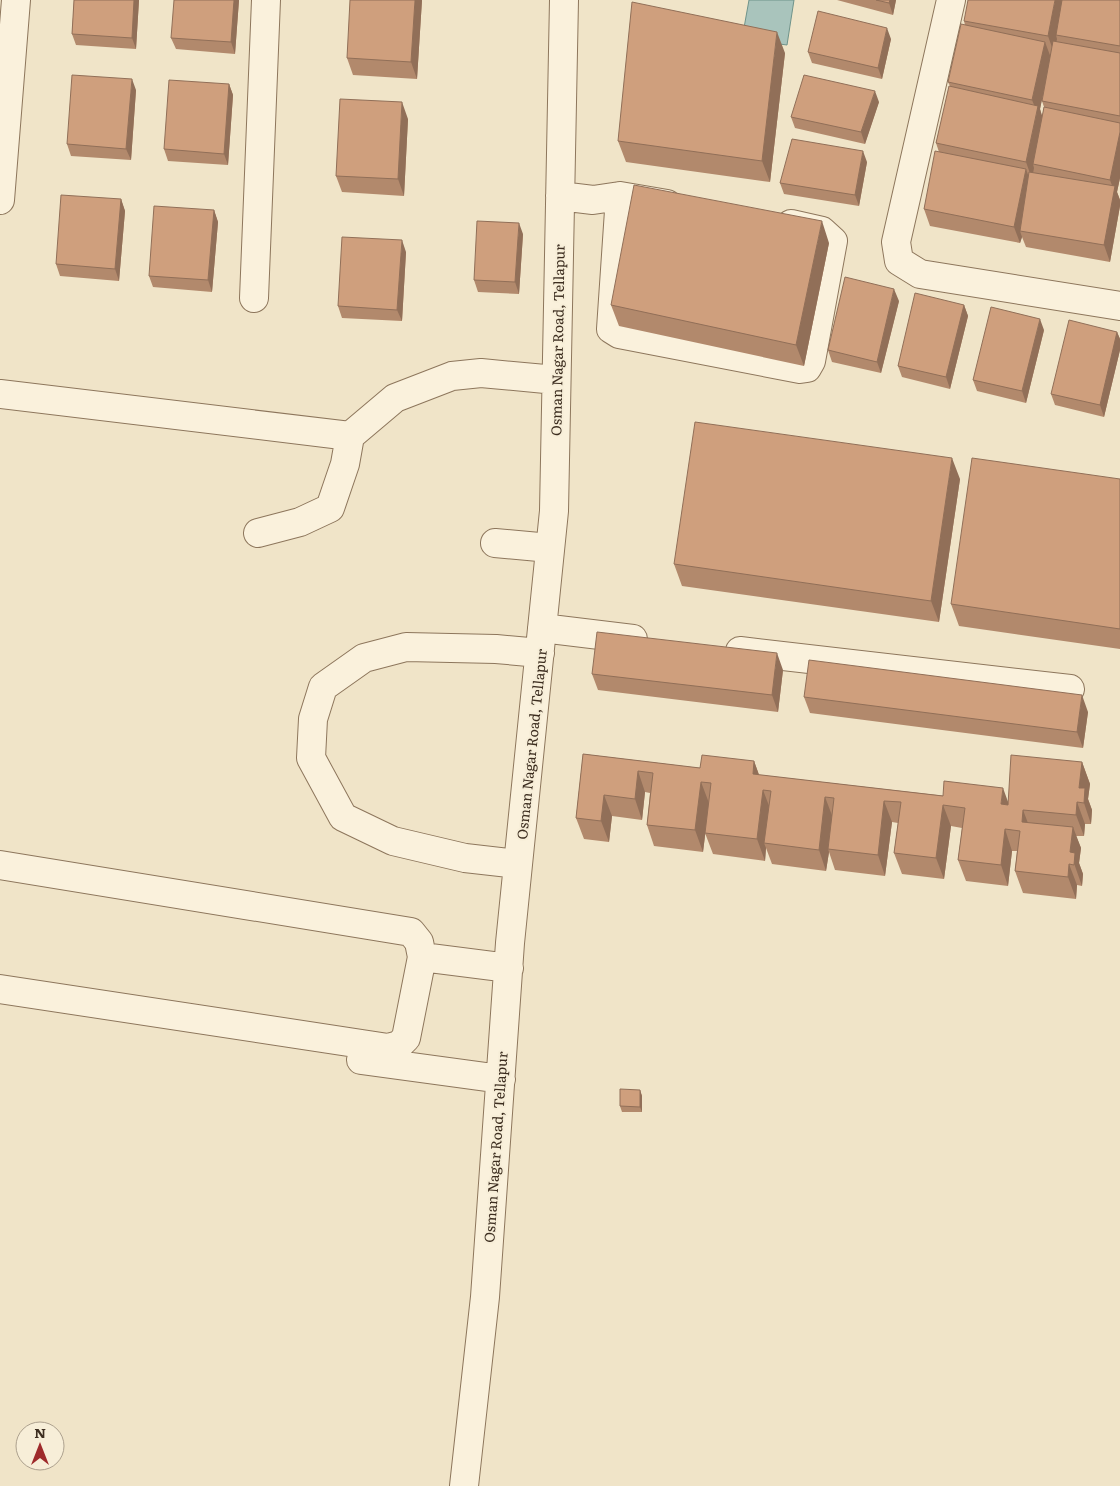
<svg xmlns="http://www.w3.org/2000/svg" width="1120" height="1486" viewBox="0 0 1120 1486" font-family="Literata,serif">
<style>
.water{fill:#a9c4bc;stroke:#6f938a}
.lines{fill:none;stroke-linecap:round;stroke-linejoin:round}
.minor-casing{stroke:#8d765c;stroke-width:30}
.minor{stroke:#faf1dc;stroke-width:28}
.wall{fill:#b2896c;fill-rule:evenodd}
.shaded-wall{fill:#916f58}
.building{fill:#cf9f7d;stroke:#916f58}
.labels{text-anchor:middle;dominant-baseline:central;stroke-width:4;stroke-linejoin:round;paint-order:stroke}
.street-label{font-size:14px;fill:#3d2e20;stroke:#f7eed8}
</style>
<rect width="100%" height="100%" fill="#f0e4c8"/>
<path class="water" d="M 749,0 L 794,0 L 787,45 L 742,39 Z"/>
<g class="lines">
<defs>
<path id="minor" d="M 951,0 L 896,242 L 899,261 L 920,274 L 1120,306
M 560,196 L 593,200 L 620,196 L 667,204
M 620,196 L 611,329 L 619,334 L 800,369 L 807,368 L 811,361 L 833,241 L 822,231 L 791,224
M 0,200 L 16,0
M 254,298 L 266,0
M 0,394 L 350,436 L 395,398 L 452,376 L 481,373 L 556,380
M 258,533 L 300,522 L 330,508 L 345,464 L 350,436
M 495,543 L 550,548
M 542,628 L 633,639
M 740,651 L 1070,689
M 518,864 L 465,858 L 393,841 L 343,817 L 311,758 L 313,719 L 323,687 L 364,658 L 406,647 L 496,649 L 540,653
M 0,865 L 411,932 L 419,942 L 422,957 L 509,968
M 0,989 L 388,1048 L 399,1045 L 406,1038 L 422,957
M 361,1060 L 501,1079
M 464,1486 L 485,1297 L 510,943 L 554,511 L 564,0"/>
</defs>
<use href="#minor" class="minor-casing"/>
<use href="#minor" class="minor"/>
</g>
<path class="wall" d="M 74,0 L 139,0 L 136,49 L 76,45 L 72,34 Z
M 239,0 L 235,54 L 176,49 L 171,38 Z
M 422,0 L 417,79 L 353,75 L 347,58 Z
M 837,0 L 896,0 L 893,15 Z
M 1120,0 L 1120,178 L 1117,192 L 1120,200 L 1120,206 L 1110,262 L 1026,247 L 1022,237 L 1020,243 L 930,226 L 924,209 L 939,152 L 936,143 L 950,86 L 948,82 L 965,25 L 964,21 ZM 1043,93 L 1042,101 L 1044,107 L 1042,117 L 1040,109 Z
M 891,39 L 882,79 L 812,63 L 808,52 Z
M 785,53 L 770,182 L 626,162 L 618,141 Z
M 229,84 L 233,95 L 228,165 L 168,161 L 164,149 Z
M 136,90 L 131,160 L 71,156 L 67,144 Z
M 879,102 L 865,144 L 795,128 L 791,117 Z
M 408,119 L 404,196 L 342,192 L 336,176 Z
M 867,162 L 859,206 L 784,194 L 780,183 Z
M 121,199 L 125,211 L 119,281 L 60,276 L 56,264 Z
M 214,210 L 218,222 L 212,292 L 153,287 L 149,276 Z
M 523,234 L 519,294 L 478,292 L 474,280 Z
M 829,243 L 804,366 L 619,326 L 611,305 Z
M 406,252 L 402,321 L 342,318 L 338,306 Z
M 899,301 L 881,373 L 832,362 L 828,350 Z
M 964,305 L 968,316 L 950,389 L 902,377 L 898,366 Z
M 1044,330 L 1026,403 L 977,391 L 973,380 Z
M 1117,332 L 1120,339 L 1120,350 L 1104,417 L 1055,405 L 1051,394 Z
M 960,479 L 939,622 L 682,586 L 674,564 Z
M 1120,479 L 1120,649 L 959,626 L 951,604 Z
M 783,670 L 778,712 L 598,690 L 592,674 Z
M 804,697 L 1088,712 L 1083,748 L 810,713 Z
M 583,754 L 700,768 L 754,761 L 759,775 L 1008,803 L 1082,762 L 1090,784 L 1088,799 L 1092,810 L 1091,824 L 1085,824 L 1084,836 L 1076,836 L 1081,848 L 1079,863 L 1083,874 L 1082,886 L 1077,885 L 1076,899 L 1023,893 L 1015,871 L 1017,851 L 1012,851 L 1008,886 L 966,881 L 958,860 L 962,828 L 951,826 L 944,879 L 902,874 L 894,853 L 898,823 L 892,822 L 885,876 L 835,870 L 829,852 L 826,871 L 772,864 L 766,848 L 765,861 L 713,854 L 705,833 L 707,820 L 703,852 L 654,846 L 647,825 L 650,793 L 645,792 L 642,820 L 612,816 L 609,842 L 584,839 L 576,818 Z
M 640,1090 L 642,1096 L 642,1112 L 622,1112 L 620,1106 Z"/>
<path class="shaded-wall" d="M 134,0 L 139,0 L 136,49 L 132,38 Z
M 234,0 L 239,0 L 235,54 L 231,42 Z
M 415,0 L 422,0 L 417,79 L 411,62 Z
M 890,0 L 896,0 L 893,15 L 889,3 Z
M 1055,0 L 1064,0 L 1056,35 L 1057,39 L 1054,53 L 1048,36 Z
M 887,28 L 891,39 L 882,79 L 878,68 Z
M 777,32 L 785,53 L 770,182 L 762,161 Z
M 1045,42 L 1051,58 L 1040,109 L 1044,122 L 1033,164 L 1034,168 L 1032,179 L 1026,162 L 1037,112 L 1032,100 Z
M 132,79 L 136,90 L 131,160 L 126,149 Z
M 229,84 L 233,95 L 228,165 L 224,154 Z
M 875,91 L 879,102 L 865,144 L 861,132 Z
M 402,102 L 408,119 L 404,196 L 398,179 Z
M 1120,132 L 1120,178 L 1117,192 L 1120,200 L 1120,206 L 1110,262 L 1104,245 L 1114,191 L 1110,180 Z
M 863,151 L 867,162 L 859,206 L 855,195 Z
M 1026,169 L 1032,186 L 1020,231 L 1022,237 L 1020,243 L 1014,227 Z
M 121,199 L 125,211 L 119,281 L 115,269 Z
M 214,210 L 218,222 L 212,292 L 208,280 Z
M 822,221 L 829,243 L 804,366 L 796,345 Z
M 519,223 L 523,234 L 519,294 L 515,282 Z
M 402,240 L 406,252 L 402,321 L 397,310 Z
M 894,289 L 899,301 L 881,373 L 877,362 Z
M 964,305 L 968,316 L 950,389 L 946,377 Z
M 1040,319 L 1044,330 L 1026,403 L 1022,391 Z
M 1117,332 L 1120,339 L 1120,350 L 1104,417 L 1100,405 Z
M 952,458 L 960,479 L 939,622 L 931,601 Z
M 777,653 L 783,670 L 778,712 L 772,695 Z
M 1082,695 L 1088,712 L 1083,748 L 1077,732 Z
M 754,761 L 762,783 L 753,774 Z
M 1082,762 L 1090,784 L 1088,799 L 1092,810 L 1091,824 L 1079,788 Z
M 638,771 L 645,792 L 642,820 L 635,799 Z
M 701,782 L 709,803 L 703,852 L 695,830 Z
M 1003,788 L 1011,810 L 1001,804 Z
M 763,790 L 771,811 L 764,843 L 766,848 L 765,861 L 757,839 Z
M 604,795 L 612,816 L 609,842 L 601,821 Z
M 825,797 L 833,818 L 828,849 L 829,852 L 826,871 L 819,850 Z
M 884,801 L 892,822 L 885,876 L 878,855 Z
M 1077,802 L 1085,824 L 1084,836 L 1076,815 Z
M 943,805 L 951,826 L 944,879 L 936,858 Z
M 1023,810 L 1031,831 L 1022,822 Z
M 1073,827 L 1081,848 L 1079,863 L 1083,874 L 1082,886 L 1070,852 Z
M 1005,829 L 1012,851 L 1008,886 L 1001,865 Z
M 1069,864 L 1077,885 L 1076,899 L 1068,877 Z
M 640,1090 L 642,1096 L 642,1112 L 640,1107 Z"/>
<path class="building" d="M 74,0 L 134,0 L 132,38 L 72,34 Z
M 174,0 L 234,0 L 231,42 L 171,38 Z
M 350,0 L 415,0 L 411,62 L 347,58 Z
M 876,0 L 890,0 L 889,3 Z
M 968,0 L 1055,0 L 1048,36 L 964,21 Z
M 1062,0 L 1120,0 L 1120,46 L 1056,35 Z
M 632,2 L 777,32 L 762,161 L 618,141 Z
M 818,11 L 887,28 L 878,68 L 808,52 Z
M 961,24 L 1045,42 L 1032,100 L 948,82 Z
M 1053,41 L 1120,53 L 1120,116 L 1042,101 Z
M 72,75 L 132,79 L 126,149 L 67,144 Z
M 804,75 L 875,91 L 861,132 L 791,117 Z
M 169,80 L 229,84 L 224,154 L 164,149 Z
M 949,86 L 1038,106 L 1026,162 L 936,143 Z
M 340,99 L 402,102 L 398,179 L 336,176 Z
M 1044,107 L 1120,123 L 1120,132 L 1110,180 L 1033,164 Z
M 792,139 L 863,151 L 855,195 L 780,183 Z
M 935,151 L 1026,169 L 1014,227 L 924,209 Z
M 1029,172 L 1115,186 L 1104,245 L 1020,231 Z
M 634,185 L 822,221 L 796,345 L 611,305 Z
M 61,195 L 121,199 L 115,269 L 56,264 Z
M 154,206 L 214,210 L 208,280 L 149,276 Z
M 477,221 L 519,223 L 515,282 L 474,280 Z
M 342,237 L 402,240 L 397,310 L 338,306 Z
M 845,277 L 894,289 L 877,362 L 828,350 Z
M 915,293 L 964,305 L 946,377 L 898,366 Z
M 991,307 L 1040,319 L 1022,391 L 973,380 Z
M 1069,320 L 1117,332 L 1100,405 L 1051,394 Z
M 695,422 L 952,458 L 931,601 L 674,564 Z
M 972,458 L 1120,479 L 1120,629 L 951,604 Z
M 597,632 L 777,653 L 772,695 L 592,674 Z
M 809,660 L 1082,695 L 1077,732 L 804,697 Z
M 583,754 L 700,768 L 702,755 L 754,761 L 753,774 L 943,796 L 944,781 L 1003,788 L 1001,804 L 1008,805 L 1011,755 L 1082,762 L 1079,788 L 1085,788 L 1084,803 L 1077,802 L 1076,815 L 1023,810 L 1022,822 L 1073,827 L 1070,852 L 1075,853 L 1074,865 L 1069,864 L 1068,877 L 1015,871 L 1020,831 L 1005,829 L 1001,865 L 958,860 L 965,808 L 943,805 L 936,858 L 894,853 L 901,802 L 884,801 L 878,855 L 828,849 L 834,798 L 825,797 L 819,850 L 764,843 L 771,791 L 763,790 L 757,839 L 705,833 L 711,783 L 701,782 L 695,830 L 647,825 L 653,773 L 638,771 L 635,799 L 604,795 L 601,821 L 576,818 Z
M 620,1089 L 640,1090 L 640,1107 L 620,1106 Z"/>
<g class="labels">
<g class="street-label">
<text transform="translate(557 340) rotate(-89)">Osman Nagar Road, Tellapur</text>
<text transform="translate(531 744) rotate(-84)">Osman Nagar Road, Tellapur</text>
<text transform="translate(495 1147) rotate(-86)">Osman Nagar Road, Tellapur</text>
</g>
</g>
<g transform="translate(40 1446)"><circle r="24" fill="#f7eed8" stroke="#ada18e"/>
<path d="M0-4L9 19L0 12L-9 19Z" fill="#9e2a2b"/>
<text y="-8" font-size="14" font-weight="bold" text-anchor="middle" fill="#3d2e20">N</text>
</g>
</svg>
